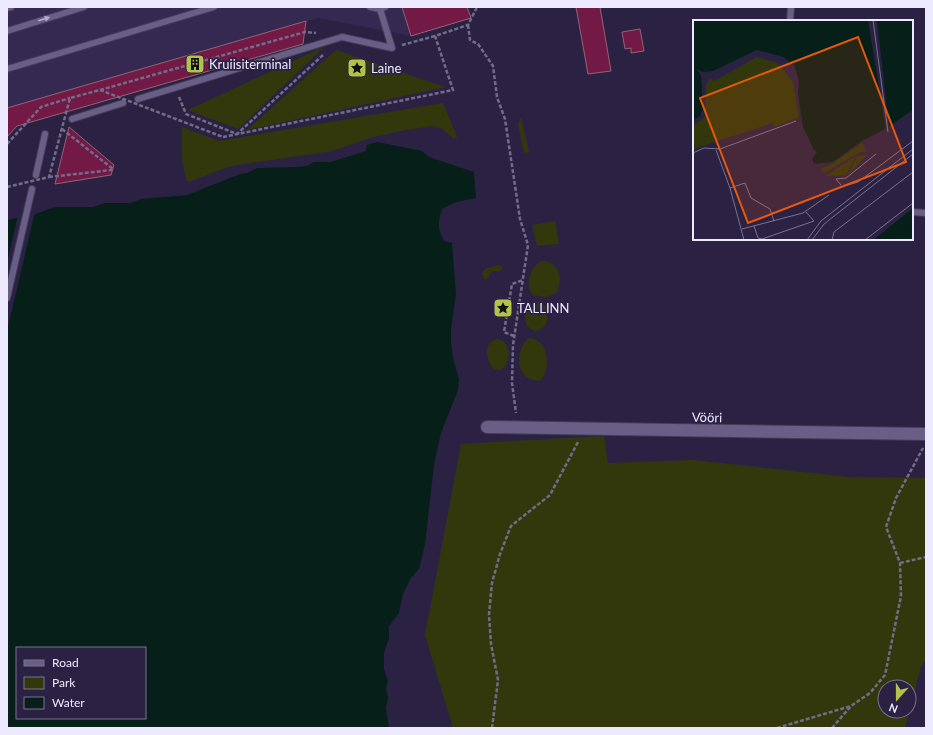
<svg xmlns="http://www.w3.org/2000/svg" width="933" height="735" viewBox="0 0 933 735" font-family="Lato,sans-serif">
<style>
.built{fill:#352951}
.green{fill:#33380c;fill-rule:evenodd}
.water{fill:#071f19;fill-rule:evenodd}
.pier{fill:#2b2243}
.building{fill:#731945;stroke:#916575}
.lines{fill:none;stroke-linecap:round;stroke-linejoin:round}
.service-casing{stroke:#443b57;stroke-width:8}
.minor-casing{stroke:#443b57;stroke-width:14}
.path{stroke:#736c89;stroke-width:2.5;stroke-dasharray:4 2;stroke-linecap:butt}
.service{stroke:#695f86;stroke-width:6}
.minor{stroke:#695f86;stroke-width:12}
.path-bridge{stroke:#736c89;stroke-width:2.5;stroke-dasharray:4 2;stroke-linecap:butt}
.oneway{fill:#b2abc9}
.labels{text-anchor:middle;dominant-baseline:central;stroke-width:3.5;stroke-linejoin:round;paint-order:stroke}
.poi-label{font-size:13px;fill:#ede9ff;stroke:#2b2243;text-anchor:start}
.street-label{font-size:13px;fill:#ede9ff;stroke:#2b2243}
.inset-river{fill:none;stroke:#071f19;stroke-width:2}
.inset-road{fill:none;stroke:#79728e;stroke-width:1}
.view{fill:#e8590c;fill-opacity:0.15;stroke:#e8590c;stroke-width:2}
.inset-edge{fill:none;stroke:#ede9ff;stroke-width:2}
</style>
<rect width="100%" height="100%" fill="#2b2243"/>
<path class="built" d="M 7,7 L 402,7 L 411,36 L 318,18 L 7,108 Z"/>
<path class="green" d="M 325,46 L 238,129 L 188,110 Z
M 336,50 L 445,87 L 247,130 Z
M 443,103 L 457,137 L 454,139 L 443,129 L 433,126 L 406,130 L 373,137 L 332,151 L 231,166 L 188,182 C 180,165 182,145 182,127 L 219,141 Z
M 521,117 L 529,152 L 524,153 L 518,124 Z
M 555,221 L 559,244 L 537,246 L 532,225 Z
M 541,261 C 559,261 564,279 556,293 L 546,297 L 533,295 C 524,284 530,268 541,261 Z
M 499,265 L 503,268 L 500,271 L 492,271 L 487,279 L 484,279 L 482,274 L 485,269 Z
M 535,302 L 543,303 C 550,314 550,329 534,331 L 527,326 L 525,319 L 527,308 Z
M 529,338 C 548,338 553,371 539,381 C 515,380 514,351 529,338 Z
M 495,339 C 513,339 512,365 500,370 L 494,369 C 486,360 483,346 495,339 Z
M 604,436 L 608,463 L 693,460 L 848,477 L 926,478 L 926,659 L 921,666 L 905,728 L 453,728 L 425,635 L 461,444 ZM 885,687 L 909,687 L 909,711 L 885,711 Z"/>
<path class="water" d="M 377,142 L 422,151 L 429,157 L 474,172 L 476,198 L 456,202 L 442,209 C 438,222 437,229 444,241 L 452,243 L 456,294 L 451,329 L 451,344 L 453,358 L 459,379 L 458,390 L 441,433 L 434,465 L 425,545 L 419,569 L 411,578 L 403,594 L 399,613 L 389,626 L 389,638 L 384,653 L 384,669 L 388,681 L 386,688 L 388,698 L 386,708 L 389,728 L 7,728 L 7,220 L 35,214 L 55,207 L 93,207 L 105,203 L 131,203 L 141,199 L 187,195 L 240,174 L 247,173 L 257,168 L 296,167 L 307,166 L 314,162 L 331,162 L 366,151 L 367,145 ZM 17,648 L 145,648 L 145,718 L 17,718 Z"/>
<path class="pier" d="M 35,212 L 7,331 L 7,263 L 18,215 Z"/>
<path class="building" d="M 402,7 L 467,7 L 471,18 L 411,36 Z
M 576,7 L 600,7 L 611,71 L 588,74 Z
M 306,21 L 303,44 L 17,126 L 7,137 L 7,108 Z
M 640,29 L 644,51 L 631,53 L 631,48 L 625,49 L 622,32 Z
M 69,127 L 114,165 L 111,175 L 55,184 Z"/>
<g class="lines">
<defs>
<path id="service" d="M 370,7 L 380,9 L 385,7
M 7,8 L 11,7
M 790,21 L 791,7
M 7,31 L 84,7
M 7,69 L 214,7
M 138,99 L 342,37 L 392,48 L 380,9
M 72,119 L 123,103
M 36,175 L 45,134
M 912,212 L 926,213
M 7,298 L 32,189"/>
<path id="minor" d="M 487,427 L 926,434"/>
</defs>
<use href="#service" class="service-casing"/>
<use href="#minor" class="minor-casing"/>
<path class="path" d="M 468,25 L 470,40 L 478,44 L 493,66 L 497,97 L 505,119 L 520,219 L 528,245 L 513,345 L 512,383 L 516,413
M 402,45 L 435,36
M 100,90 L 305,32 L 316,33
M 179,97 L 186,114 L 237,134 L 323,55
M 62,129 L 113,169
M 223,137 L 453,90 L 435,36 L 468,25 L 477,7
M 7,144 L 41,107 L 70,98
M 49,177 L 112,170
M 514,336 L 504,332 L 512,284 L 523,280
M 900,563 L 926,557
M 492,728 L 498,680 L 491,644 L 489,615 L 492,583 L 500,554 L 511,526 L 550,495 L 578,442
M 777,728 L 851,706 L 870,693 L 885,675 L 901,596 L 900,563 L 886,527 L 896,498 L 923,448
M 832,728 L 851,706"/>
<use href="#service" class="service"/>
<use href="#minor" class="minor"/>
<path class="path-bridge" d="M 7,187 L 49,177 L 70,98 L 100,90 L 223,137"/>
</g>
<defs><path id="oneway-solid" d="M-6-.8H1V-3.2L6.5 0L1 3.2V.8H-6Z"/></defs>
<use class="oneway" href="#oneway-solid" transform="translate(44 19) rotate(-17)"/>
<defs>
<symbol id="building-square" viewBox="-11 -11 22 22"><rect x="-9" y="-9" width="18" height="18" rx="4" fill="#b3c24b" stroke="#2b2243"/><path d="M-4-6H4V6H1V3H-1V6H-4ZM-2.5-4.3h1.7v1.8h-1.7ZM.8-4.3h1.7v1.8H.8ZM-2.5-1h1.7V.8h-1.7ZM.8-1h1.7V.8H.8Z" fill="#111"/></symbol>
<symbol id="sight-square" viewBox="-11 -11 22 22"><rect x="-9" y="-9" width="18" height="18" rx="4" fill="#b3c24b" stroke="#2b2243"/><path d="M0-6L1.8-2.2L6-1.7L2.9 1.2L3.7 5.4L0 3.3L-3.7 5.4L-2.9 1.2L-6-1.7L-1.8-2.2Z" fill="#111"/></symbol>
</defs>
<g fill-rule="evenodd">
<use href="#building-square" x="184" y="53" width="22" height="22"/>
<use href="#sight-square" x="346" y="57" width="22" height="22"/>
<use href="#sight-square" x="492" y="297" width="22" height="22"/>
</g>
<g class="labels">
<g class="poi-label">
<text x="209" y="64">Kruiisiterminal</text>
<text x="371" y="68">Laine</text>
<text x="517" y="308">TALLINN</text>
</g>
<g class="street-label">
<text transform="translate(707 417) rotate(1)">Vööri</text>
</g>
</g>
<g transform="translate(693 20)">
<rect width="220" height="220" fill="#2b2243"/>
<path d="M 64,37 L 85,43 L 100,62 L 106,97 L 82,107 L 80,103 L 0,129 L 0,106 L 12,97 L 13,66 L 17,58 L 21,61 ZM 169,123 L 174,132 L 167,132 L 131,153 L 127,148 L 136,146 ZM 174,135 L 155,155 L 164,136 ZM 163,136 L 153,155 L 132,156 Z" fill="#33380c"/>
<path d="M 0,0 L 220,0 L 220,90 L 190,110 L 169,121 L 140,142 L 121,144 L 119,139 L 124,132 L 121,130 L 110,107 L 105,73 L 106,61 L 101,45 L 90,37 L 64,30 L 20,51 L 10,52 L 4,49 L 8,56 L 10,89 L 7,96 L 0,101 ZM 220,188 L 220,220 L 180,220 L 184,217 Z" fill="#071f19"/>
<path d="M 175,0 L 184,0 L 196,108 L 193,110 Z" fill="#2b2243"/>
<path class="inset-river" d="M 192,220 L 220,205"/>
<path class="inset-road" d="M 180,0 L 195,112M 23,130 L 37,168 L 51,220M 0,133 L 11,128 L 27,129 L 103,101M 148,165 L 143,159 L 153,158 L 183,134M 37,168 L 52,163 L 58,178 L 77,189 L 81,201M 145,168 L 165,162 L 220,121M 113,192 L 121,201M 61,206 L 65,218 L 69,219 L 121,201M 49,209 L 110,193 L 136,175M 114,220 L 128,201 L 220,129M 119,220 L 131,204 L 220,134M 139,220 L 141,212 L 220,152M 172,220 L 220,183"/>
<path class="view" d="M 165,17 L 213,142 L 55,203 L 7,78 Z"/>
<rect width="220" height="220" class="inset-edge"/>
</g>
<rect width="933" height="735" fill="none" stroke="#ede9ff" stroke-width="16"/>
<rect x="16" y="647" width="130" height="72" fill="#2b2243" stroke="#79728e"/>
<rect x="24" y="660" width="20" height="6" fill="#695f86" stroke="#79728e"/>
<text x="52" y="667" font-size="12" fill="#ede9ff">Road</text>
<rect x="24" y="677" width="20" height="12" fill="#33380c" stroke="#79728e"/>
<text x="52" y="687" font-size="12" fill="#ede9ff">Park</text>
<rect x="24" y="697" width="20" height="12" fill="#071f19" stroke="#79728e"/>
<text x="52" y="707" font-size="12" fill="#ede9ff">Water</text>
<g transform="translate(897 699) rotate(201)"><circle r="19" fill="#2b2243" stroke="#79728e"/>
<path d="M0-3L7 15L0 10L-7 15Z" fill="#b3c24b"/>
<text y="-6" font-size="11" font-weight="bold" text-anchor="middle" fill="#ede9ff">N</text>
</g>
</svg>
